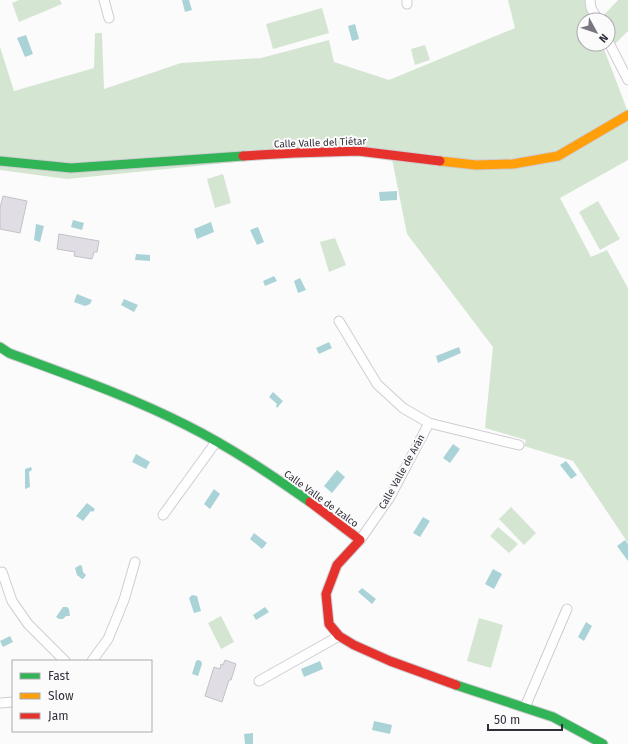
<svg xmlns="http://www.w3.org/2000/svg" width="628" height="744" viewBox="0 0 628 744" font-family="'Fira Sans',sans-serif">
<style>
.green{fill:#d4e6d2}
.water{fill:#aad3d7}
.building{fill:#e0dde4;stroke:#c3c1c7}
.lines{fill:none;stroke-linecap:round;stroke-linejoin:round}
.street-casing{stroke:#cfcdd3;stroke-width:11}
.fast-casing{stroke:#cfcdd3;stroke-width:11}
.slow-casing{stroke:#cfcdd3;stroke-width:11}
.jam-casing{stroke:#cfcdd3;stroke-width:11}
.street{stroke:#fefefe;stroke-width:9}
.fast{stroke:#30b455;stroke-width:9}
.slow{stroke:#ff9f0a;stroke-width:9}
.jam{stroke:#e5322d;stroke-width:9}
.labels{text-anchor:middle;dominant-baseline:central;stroke-width:4;stroke-linejoin:round;paint-order:stroke}
.street-label{font-size:10px;fill:#322e3a;stroke:#fbfbfb}
</style>
<rect width="100%" height="100%" fill="#fbfbfb"/>
<path class="green" d="M 19,0 L 60,0 L 62,4 L 19,22 L 12,3 Z
M 508,0 L 587,0 L 592,20 L 584,20 L 584,44 L 602,44 L 628,112 L 628,160 L 560,198 L 591,257 L 607,250 L 628,288 L 628,543 L 573,461 L 524,446 L 526,440 L 485,428 L 493,347 L 407,234 L 392,159 L 351,156 L 285,157 L 67,179 L 0,170 L 0,47 L 14,91 L 94,68 L 95,33 L 102,33 L 104,89 L 181,63 L 261,58 L 329,40 L 334,62 L 389,80 L 515,28 Z
M 618,0 L 628,0 L 628,31 L 613,46 L 608,28 L 608,20 L 606,20 L 604,15 Z
M 322,8 L 329,33 L 273,49 L 266,24 Z
M 425,45 L 430,60 L 415,65 L 411,49 Z
M 223,174 L 231,203 L 215,208 L 207,179 Z
M 598,201 L 620,239 L 600,250 L 579,212 Z
M 335,238 L 346,265 L 329,272 L 320,242 Z
M 511,507 L 536,533 L 524,545 L 499,519 Z
M 498,527 L 518,544 L 509,553 L 490,536 Z
M 221,616 L 234,642 L 221,649 L 208,623 Z
M 479,618 L 503,625 L 491,668 L 467,661 Z"/>
<path class="water" d="M 182,0 L 189,0 L 192,10 L 185,12 Z
M 355,24 L 359,39 L 352,41 L 348,26 Z
M 26,35 L 33,54 L 25,57 L 17,38 Z
M 397,191 L 397,200 L 380,201 L 379,192 Z
M 73,220 L 84,223 L 82,230 L 71,227 Z
M 211,222 L 214,232 L 197,239 L 194,229 Z
M 36,224 L 44,226 L 40,242 L 34,240 Z
M 258,227 L 264,242 L 257,245 L 250,230 Z
M 136,254 L 150,255 L 150,261 L 135,260 Z
M 274,276 L 277,281 L 265,286 L 263,281 Z
M 300,278 L 306,290 L 298,293 L 294,281 Z
M 77,294 L 92,300 L 90,304 L 85,306 L 74,302 Z
M 124,299 L 138,305 L 134,312 L 121,305 Z
M 329,342 L 332,348 L 319,354 L 316,348 Z
M 459,347 L 461,353 L 438,363 L 436,356 Z
M 273,392 L 283,401 L 277,408 L 276,406 L 277,404 L 269,397 Z
M 453,444 L 460,449 L 450,463 L 443,458 Z
M 136,454 L 150,462 L 146,469 L 132,462 Z
M 566,461 L 577,475 L 571,479 L 560,465 Z
M 31,467 L 32,470 L 29,472 L 30,487 L 25,489 L 25,469 Z
M 337,470 L 345,477 L 332,493 L 324,486 Z
M 214,489 L 220,494 L 210,509 L 204,504 Z
M 87,503 L 95,509 L 93,512 L 91,511 L 83,521 L 76,516 Z
M 423,517 L 430,521 L 420,537 L 413,533 Z
M 254,533 L 267,543 L 262,549 L 250,539 Z
M 625,540 L 628,544 L 628,561 L 617,546 Z
M 80,565 L 82,566 L 83,572 L 86,575 L 84,578 L 82,579 L 77,575 L 75,568 Z
M 493,569 L 502,574 L 494,589 L 485,584 Z
M 362,588 L 376,599 L 372,604 L 358,592 Z
M 192,595 L 197,596 L 201,611 L 194,613 L 189,598 Z
M 63,607 L 67,607 L 69,609 L 70,616 L 66,616 L 63,619 L 59,619 L 56,617 Z
M 265,607 L 269,612 L 256,620 L 253,615 Z
M 586,622 L 592,626 L 584,641 L 578,637 Z
M 10,636 L 13,642 L 3,647 L 0,641 Z
M 198,660 L 201,661 L 202,664 L 198,676 L 192,674 L 196,661 Z
M 320,661 L 323,669 L 304,677 L 301,669 Z
M 374,721 L 392,725 L 390,734 L 372,730 Z
M 253,733 L 253,744 L 245,744 L 244,734 Z"/>
<path class="building" d="M 3,196 L 27,201 L 20,233 L 0,229 L 0,208 Z
M 59,234 L 99,241 L 97,252 L 94,252 L 92,259 L 74,256 L 75,252 L 57,249 Z
M 225,660 L 236,664 L 231,680 L 229,680 L 222,702 L 205,696 L 214,667 L 220,669 L 221,664 L 223,665 Z"/>
<g class="lines">
<defs>
<path id="street" d="M 104,0 L 109,18
M 407,0 L 407,4
M 590,0 L 591,8 L 598,20
M 608,41 L 628,80
M 339,321 L 377,384 L 403,408 L 429,423 L 390,497 L 360,540
M 429,423 L 519,445
M 163,515 L 216,442
M 2,572 L 12,601 L 28,624 L 65,661
M 92,661 L 108,639 L 124,600 L 135,562
M 259,681 L 339,636
M 0,703 L 13,702
M 525,707 L 567,609"/>
<path id="fast" d="M 0,161 L 71,168 L 243,156
M 0,347 L 9,353 C 68,375 129,396 186,425 C 230,447 270,474 310,502
M 456,685 L 553,717 L 603,744"/>
<path id="slow" d="M 440,161 L 476,165 L 513,164 L 558,156 L 628,115"/>
<path id="jam" d="M 243,156 L 294,153 L 358,151 L 440,161
M 310,502 L 360,540 L 337,565 L 326,594 L 329,624 L 339,636 L 354,645 L 390,661 L 456,685"/>
</defs>
<use href="#street" class="street-casing"/>
<use href="#fast" class="fast-casing"/>
<use href="#slow" class="slow-casing"/>
<use href="#jam" class="jam-casing"/>
<use href="#street" class="street"/>
<use href="#fast" class="fast"/>
<use href="#slow" class="slow"/>
<use href="#jam" class="jam"/>
</g>
<g class="labels">
<g class="street-label">
<text transform="translate(320 143) rotate(-2)">Calle Valle del Tiétar</text>
<text transform="translate(402 472) rotate(-61)">Calle Valle de Arán</text>
<text transform="translate(321 499) rotate(36)">Calle Valle de Izalco</text>
</g>
</g>
<rect x="12" y="660" width="140" height="72" fill="#fbfbfb" stroke="#aba9ae"/>
<rect x="20" y="673" width="20" height="6" fill="#30b455" stroke="#aba9ae"/>
<text x="48" y="680" font-size="12" fill="#322e3a">Fast</text>
<rect x="20" y="693" width="20" height="6" fill="#ff9f0a" stroke="#aba9ae"/>
<text x="48" y="700" font-size="12" fill="#322e3a">Slow</text>
<rect x="20" y="713" width="20" height="6" fill="#e5322d" stroke="#aba9ae"/>
<text x="48" y="720" font-size="12" fill="#322e3a">Jam</text>
<g transform="translate(596 32) rotate(130)"><circle r="19" fill="#fbfbfb" stroke="#aba9ae"/>
<path d="M0-3L7 15L0 10L-7 15Z" fill="#78767e"/>
<text y="-6" font-size="11" font-weight="bold" text-anchor="middle" fill="#322e3a">N</text>
</g>
<path d="M488 724v6h74v-6" fill="none" stroke="#322e3a" stroke-width="2"/>
<text x="494" y="724" font-size="12" fill="#322e3a" stroke="#fbfbfb" stroke-width="3" paint-order="stroke">50 m</text>
</svg>
